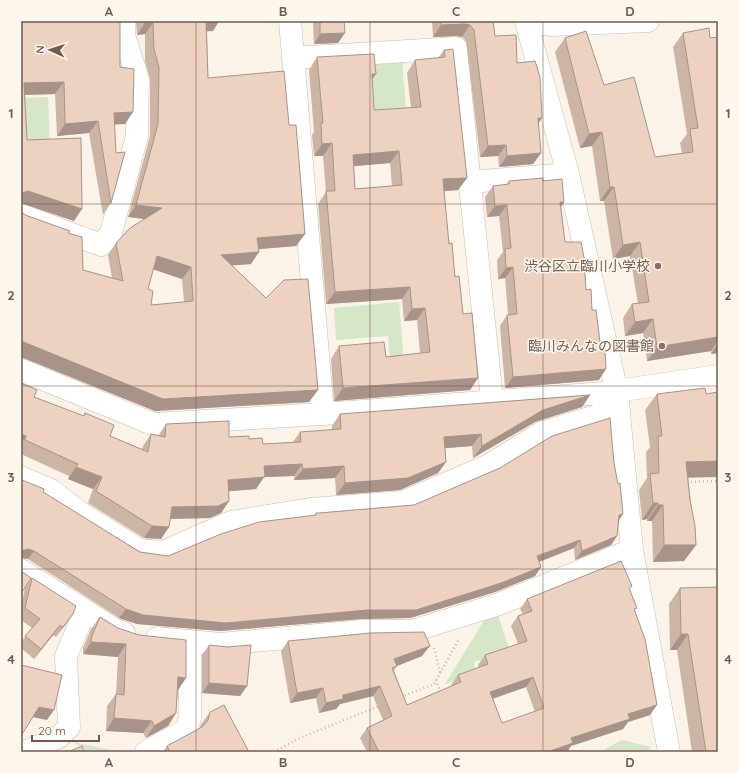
<svg xmlns="http://www.w3.org/2000/svg" width="739" height="773" viewBox="0 0 739 773" font-family="Quicksand,'Noto Sans JP',sans-serif">
<style>
.green{fill:#d5e7c7}
.lines{fill:none;stroke-linecap:round;stroke-linejoin:round}
.minor-casing{stroke:#ccbbae;stroke-width:23}
.path{stroke:#d3b6a4;stroke-width:2.5;stroke-dasharray:1 3;stroke-linecap:butt}
.minor{stroke:#fff;stroke-width:22}
.wall{fill:#cdb5a6;fill-rule:evenodd}
.shaded-wall{fill:#a79387}
.building{fill:#eed2c1;stroke:#a79387;fill-rule:evenodd}
.grid{fill:none;stroke:#735a4e;stroke-width:1;stroke-opacity:0.55}
.education-dot{fill:#8d6e63;stroke:#fef7ee;stroke-width:1.5}
.labels{text-anchor:middle;dominant-baseline:central;stroke-width:3;stroke-linejoin:round;paint-order:stroke}
.education-label{font-size:14px;fill:#785e54;stroke:#fef7ee;text-anchor:end}
.neatline{fill:none;stroke:#735a4e;stroke-width:1.5}
.grid-label{font-size:13px;text-anchor:middle;font-weight:bold;fill:#735a4e}
</style>
<rect width="100%" height="100%" fill="#fbf3e8"/>
<path class="green" d="M 402,59 L 408,133 L 374,119 L 369,61 Z
M 48,97 L 50,148 L 22,149 L 21,98 Z
M 399,302 L 404,363 L 390,364 L 388,336 L 336,340 L 334,308 Z
M 498,615 L 510,651 L 474,662 L 477,674 L 445,684 L 485,619 Z
M 622,740 L 651,747 L 647,752 L 600,752 Z
M 74,742 L 116,751 L 135,752 L 87,752 Z"/>
<g class="lines">
<defs>
<path id="minor" d="M 290,21 L 323,414
M 526,21 L 568,174 L 617,392 L 632,550 L 669,752
M 527,22 L 553,25 L 648,21
M 293,58 L 456,48 L 492,400
M 469,182 L 568,174
M 21,215 L 101,245 L 111,233 L 137,136 L 138,79 L 124,35 L 124,21
M 21,370 L 153,424 L 323,414 L 604,393 L 718,376
M 21,477 L 51,490 L 79,512 L 140,550 L 163,552 L 231,522 L 311,509 L 403,502 L 489,465 L 541,433 L 618,409
M 21,570 L 114,629 L 124,633
M 157,638 L 220,644 L 362,631 L 412,631 L 499,604 L 632,550
M 25,752 L 59,737 L 69,727 L 66,656 L 85,611
M 146,752 L 186,730 L 190,718 L 190,641"/>
</defs>
<use href="#minor" class="minor-casing"/>
<path class="path" d="M 687,482 L 718,481
M 434,648 L 440,672
M 436,680 L 441,694
M 401,697 L 434,684 L 459,639
M 274,752 L 300,738 L 379,706"/>
<use href="#minor" class="minor"/>
</g>
<path class="wall" d="M 21,21 L 120,67 L 133,112 L 125,124 L 114,124 L 111,203 L 103,215 L 89,133 L 57,136 L 55,94 L 25,95 L 27,140 L 74,221 L 21,203 Z
M 136,21 L 219,21 L 213,31 L 207,31 L 208,78 L 289,125 L 305,234 L 296,246 L 259,249 L 251,264 L 232,265 L 309,402 L 155,411 L 21,357 L 21,212 L 25,215 L 68,233 L 83,270 L 112,278 L 108,255 L 116,243 L 144,219 L 128,217 L 150,136 L 150,79 L 145,61 L 145,34 L 137,35 ZM 153,269 L 182,279 L 184,302 L 151,305 L 148,289 Z
M 313,21 L 344,21 L 338,43 L 314,44 Z
M 432,21 L 493,21 L 495,36 L 517,63 L 542,118 L 538,123 L 541,153 L 533,164 L 499,167 L 498,156 L 480,157 L 466,41 L 462,37 L 456,36 L 433,37 Z
M 683,33 L 710,38 L 718,37 L 718,353 L 711,354 L 711,351 L 647,361 L 643,333 L 625,336 L 623,318 L 632,304 L 638,304 L 630,256 L 613,259 L 604,201 L 600,201 L 592,146 L 580,148 L 555,52 L 565,38 L 604,85 L 655,157 L 682,153 L 680,143 L 687,134 L 673,47 Z
M 444,50 L 467,178 L 458,190 L 444,191 L 449,244 L 463,314 L 478,378 L 470,390 L 334,401 L 331,359 L 339,346 L 386,357 L 420,353 L 417,320 L 404,321 L 402,299 L 326,304 L 318,204 L 326,192 L 323,156 L 314,156 L 312,135 L 314,132 L 309,70 L 317,57 L 372,79 L 374,110 L 411,108 L 407,73 L 415,60 L 438,58 ZM 390,163 L 392,186 L 355,189 L 354,166 Z
M 509,181 L 543,181 L 564,202 L 561,207 L 565,242 L 586,290 L 592,310 L 599,380 L 505,388 L 500,326 L 507,315 L 508,315 L 505,278 L 498,279 L 497,260 L 503,252 L 499,216 L 487,217 L 485,197 L 493,186 L 506,185 Z
M 21,383 L 34,397 L 83,416 L 85,413 L 110,436 L 142,449 L 143,446 L 151,434 L 158,436 L 166,424 L 229,437 L 249,439 L 263,444 L 293,442 L 300,432 L 332,430 L 332,426 L 340,414 L 590,395 L 582,407 L 535,422 L 473,458 L 472,446 L 445,448 L 446,462 L 438,473 L 400,490 L 336,495 L 335,478 L 294,480 L 294,476 L 264,477 L 256,489 L 229,491 L 229,501 L 221,513 L 210,518 L 170,519 L 161,539 L 144,538 L 88,503 L 93,489 L 68,479 L 69,476 L 21,454 Z
M 657,394 L 718,477 L 688,477 L 696,545 L 684,561 L 653,562 L 652,521 L 647,521 L 647,519 L 642,520 L 639,490 L 647,478 L 646,452 L 650,447 L 645,410 Z
M 614,463 L 623,514 L 618,521 L 617,536 L 611,545 L 575,560 L 574,548 L 539,562 L 541,567 L 535,576 L 495,592 L 410,618 L 361,619 L 220,631 L 137,624 L 119,618 L 28,559 L 22,558 L 22,480 L 140,552 L 168,556 L 314,516 L 316,513 L 414,505 Z
M 32,578 L 73,614 L 56,637 L 53,635 L 34,659 L 21,648 L 21,642 L 32,628 L 21,620 L 21,606 L 25,588 Z
M 680,588 L 718,752 L 692,752 L 677,650 L 670,650 L 669,604 Z
M 630,590 L 635,611 L 650,715 L 628,722 L 623,729 L 571,746 L 567,752 L 367,752 L 360,738 L 367,728 L 383,720 L 373,696 L 340,704 L 336,709 L 319,713 L 316,698 L 290,703 L 281,651 L 288,641 L 422,656 L 397,666 L 394,671 L 407,705 L 452,686 L 451,685 L 458,675 L 479,668 L 478,665 L 485,655 L 518,644 L 511,626 L 518,616 L 523,614 L 520,609 L 527,599 ZM 526,687 L 535,712 L 502,723 L 493,699 Z
M 100,617 L 186,678 L 178,690 L 176,713 L 168,726 L 146,738 L 143,733 L 106,731 L 107,706 L 116,694 L 118,657 L 83,654 L 83,648 L 91,629 Z
M 209,645 L 247,686 L 240,696 L 202,693 L 202,655 Z
M 210,712 L 249,752 L 163,752 L 167,746 L 200,728 L 200,726 Z"/>
<path class="shaded-wall" d="M 205,21 L 219,21 L 213,31 L 198,32 Z
M 145,23 L 153,23 L 145,34 L 137,35 Z
M 464,24 L 470,25 L 462,37 L 456,36 L 433,37 L 441,25 Z
M 345,33 L 338,43 L 314,44 L 320,34 Z
M 372,74 L 376,74 L 367,86 Z
M 64,82 L 55,94 L 21,95 L 24,83 Z
M 133,112 L 125,124 L 105,125 L 114,113 Z
M 538,118 L 542,118 L 534,130 Z
M 98,121 L 89,133 L 57,136 L 65,124 Z
M 602,132 L 592,146 L 580,148 L 589,134 Z
M 332,143 L 323,156 L 314,156 L 322,144 Z
M 506,145 L 498,156 L 480,157 L 488,146 Z
M 399,151 L 390,163 L 344,167 L 353,155 Z
M 541,153 L 533,164 L 499,167 L 507,156 Z
M 467,178 L 458,190 L 435,192 L 443,179 Z
M 610,187 L 614,187 L 604,201 L 600,201 Z
M 28,191 L 82,209 L 74,221 L 21,203 L 21,194 L 22,193 Z
M 560,202 L 564,202 L 557,213 Z
M 136,205 L 162,208 L 153,220 L 128,217 Z
M 507,205 L 499,216 L 487,217 L 495,206 Z
M 305,234 L 296,246 L 248,250 L 257,238 Z
M 640,242 L 630,256 L 613,259 L 623,245 Z
M 259,252 L 251,264 L 213,267 L 221,255 Z
M 157,256 L 191,267 L 182,279 L 149,268 Z
M 513,267 L 505,278 L 498,279 L 506,268 Z
M 410,287 L 402,299 L 326,304 L 335,292 Z
M 425,308 L 417,320 L 404,321 L 412,309 Z
M 653,319 L 643,333 L 625,336 L 635,322 Z
M 718,337 L 718,340 L 711,351 L 647,361 L 657,347 Z
M 21,341 L 318,390 L 309,402 L 155,411 L 21,357 Z
M 718,344 L 718,353 L 711,354 Z
M 606,369 L 599,380 L 505,388 L 513,377 Z
M 478,378 L 470,390 L 334,401 L 343,388 Z
M 590,395 L 582,407 L 535,422 L 473,458 L 482,446 L 543,410 Z
M 21,434 L 26,436 L 21,444 Z
M 481,434 L 472,446 L 436,449 L 444,437 Z
M 718,461 L 718,477 L 675,478 L 686,462 Z
M 446,462 L 438,473 L 400,490 L 336,495 L 345,483 Z
M 302,464 L 294,476 L 264,477 L 256,489 L 220,492 L 228,480 L 264,466 Z
M 344,466 L 335,478 L 294,480 L 303,469 Z
M 76,467 L 102,477 L 93,489 L 68,479 Z
M 229,501 L 221,513 L 210,518 L 164,519 L 172,507 Z
M 653,503 L 658,503 L 647,519 L 642,520 Z
M 658,505 L 663,505 L 652,521 L 647,521 Z
M 623,514 L 617,523 L 619,515 Z
M 152,526 L 169,527 L 161,539 L 144,538 Z
M 617,536 L 611,545 L 575,560 L 582,551 Z
M 580,540 L 574,548 L 531,565 L 537,556 Z
M 664,545 L 696,545 L 684,561 L 653,562 Z
M 28,549 L 34,551 L 28,559 L 21,558 L 21,551 Z
M 541,567 L 535,576 L 495,592 L 410,618 L 361,619 L 220,631 L 137,624 L 119,618 L 126,609 Z
M 73,614 L 66,624 L 56,637 L 63,627 Z
M 60,625 L 53,635 L 34,659 L 41,649 Z
M 681,634 L 688,634 L 677,650 L 670,650 Z
M 91,642 L 126,644 L 118,657 L 83,654 Z
M 430,646 L 422,656 L 387,670 L 394,659 Z
M 178,677 L 186,678 L 178,690 Z
M 533,677 L 526,687 L 483,702 L 490,692 Z
M 209,683 L 247,686 L 240,696 L 202,693 Z
M 380,686 L 373,696 L 340,704 L 336,709 L 319,713 L 326,703 L 343,695 Z
M 323,688 L 316,698 L 290,703 L 297,693 Z
M 657,705 L 650,715 L 628,722 L 623,729 L 571,746 L 567,752 L 549,752 L 550,751 L 571,738 L 628,714 Z
M 39,707 L 54,710 L 47,720 L 32,717 Z
M 176,713 L 168,726 L 146,738 L 154,726 Z
M 114,718 L 152,721 L 143,733 L 106,731 Z"/>
<path class="building" d="M 21,21 L 120,21 L 120,67 L 134,69 L 133,112 L 114,113 L 116,153 L 125,152 L 111,203 L 98,121 L 65,124 L 64,82 L 24,83 L 27,140 L 81,138 L 82,209 L 28,191 L 22,193 L 21,194 Z
M 145,21 L 206,21 L 208,78 L 284,71 L 289,125 L 296,125 L 305,234 L 257,238 L 259,252 L 221,255 L 266,298 L 284,280 L 308,279 L 318,390 L 163,399 L 21,341 L 21,212 L 25,215 L 70,231 L 68,233 L 82,237 L 83,270 L 123,281 L 116,243 L 130,228 L 162,208 L 136,205 L 158,124 L 159,67 L 154,49 L 153,23 L 145,23 ZM 157,256 L 191,267 L 193,301 L 151,305 L 153,291 L 148,289 Z
M 320,21 L 344,21 L 345,33 L 320,34 Z
M 441,21 L 493,21 L 495,36 L 516,35 L 517,63 L 535,61 L 540,77 L 542,118 L 538,118 L 541,153 L 507,156 L 506,145 L 488,146 L 474,30 L 470,25 L 464,24 L 441,25 Z
M 709,28 L 710,38 L 718,37 L 718,337 L 657,347 L 653,319 L 635,322 L 632,304 L 649,302 L 640,242 L 623,245 L 614,187 L 610,187 L 602,132 L 589,134 L 565,38 L 586,31 L 604,85 L 634,77 L 655,157 L 693,152 L 690,129 L 698,128 L 683,33 Z
M 453,49 L 467,178 L 443,179 L 449,244 L 452,243 L 455,277 L 459,276 L 463,314 L 472,313 L 478,378 L 343,388 L 339,346 L 384,342 L 386,357 L 430,352 L 425,308 L 412,309 L 410,287 L 335,292 L 326,191 L 335,191 L 332,143 L 322,144 L 321,123 L 323,123 L 317,57 L 374,54 L 376,74 L 372,74 L 374,110 L 421,107 L 415,60 L 445,57 L 444,50 ZM 399,151 L 402,185 L 355,189 L 353,155 Z
M 543,178 L 543,181 L 562,179 L 564,202 L 560,202 L 565,242 L 581,242 L 584,257 L 586,290 L 591,289 L 592,310 L 596,310 L 600,342 L 603,342 L 605,349 L 606,369 L 513,377 L 507,315 L 517,314 L 513,267 L 506,268 L 505,249 L 511,248 L 507,205 L 495,206 L 493,186 L 509,184 L 509,181 Z
M 21,383 L 37,390 L 34,397 L 84,416 L 85,413 L 114,425 L 110,436 L 148,452 L 151,434 L 165,437 L 166,424 L 229,421 L 229,437 L 249,436 L 249,439 L 262,438 L 263,444 L 301,442 L 300,432 L 341,429 L 340,414 L 590,395 L 543,410 L 482,446 L 481,434 L 444,437 L 446,462 L 408,478 L 345,483 L 344,466 L 303,469 L 302,464 L 264,466 L 265,477 L 228,480 L 229,501 L 218,506 L 172,507 L 169,527 L 152,526 L 96,491 L 102,477 L 76,467 L 78,464 L 25,440 L 26,436 L 21,434 Z
M 705,388 L 706,394 L 718,392 L 718,461 L 686,462 L 690,500 L 695,526 L 696,545 L 664,545 L 663,505 L 658,505 L 658,503 L 653,503 L 650,474 L 659,473 L 658,436 L 662,436 L 657,394 Z
M 610,418 L 614,463 L 618,484 L 620,483 L 623,514 L 619,515 L 617,536 L 582,551 L 580,540 L 537,556 L 541,567 L 501,583 L 416,610 L 367,610 L 226,623 L 143,615 L 126,609 L 34,551 L 28,549 L 21,551 L 21,478 L 22,480 L 44,489 L 43,492 L 140,552 L 168,556 L 221,534 L 259,522 L 316,515 L 316,513 L 319,513 L 414,505 L 500,468 L 552,436 Z
M 621,561 L 632,586 L 629,588 L 637,608 L 634,609 L 645,639 L 657,705 L 628,714 L 630,719 L 571,738 L 573,743 L 550,751 L 551,752 L 379,752 L 367,728 L 392,716 L 380,686 L 343,695 L 343,699 L 326,703 L 323,688 L 297,693 L 288,641 L 370,633 L 424,632 L 430,646 L 394,659 L 397,666 L 392,668 L 407,705 L 461,682 L 458,675 L 488,664 L 485,655 L 527,641 L 518,616 L 532,611 L 527,599 ZM 533,677 L 544,708 L 502,723 L 490,692 Z
M 21,571 L 31,578 L 21,594 Z
M 32,578 L 76,606 L 73,614 L 63,627 L 60,625 L 41,649 L 25,636 L 40,619 L 25,608 Z
M 718,587 L 718,752 L 706,752 L 688,634 L 681,634 L 680,588 Z
M 100,617 L 118,628 L 139,635 L 186,640 L 186,678 L 178,677 L 176,713 L 154,726 L 152,721 L 114,718 L 116,694 L 124,695 L 126,644 L 91,642 L 92,636 Z
M 209,645 L 228,647 L 251,645 L 247,686 L 209,683 Z
M 21,665 L 62,675 L 54,710 L 39,707 L 21,736 Z
M 224,705 L 249,752 L 170,752 L 167,746 L 202,727 L 208,720 L 210,712 Z
M 82,746 L 84,752 L 68,752 Z"/>
<path class="grid" d="M 196,21 L 196,752M 370,21 L 370,752M 543,21 L 543,752M 21,204 L 718,204M 21,386 L 718,386M 21,569 L 718,569"/>
<g class="education-dot">
<circle cx="658" cy="266" r="4"/>
<circle cx="662" cy="346" r="4"/>
</g>
<g class="labels">
<g class="education-label">
<text x="650" y="266">渋谷区立臨川小学校</text>
<text x="654" y="346">臨川みんなの図書館</text>
</g>
</g>
<rect width="739" height="773" fill="none" stroke="#fef7ee" stroke-width="44"/>
<g transform="translate(50 50) rotate(273)" stroke="#fef7ee" stroke-width="3" paint-order="stroke">
<path d="M0-3L7 15L0 10L-7 15Z" fill="#735a4e"/>
<text y="-6" font-size="11" font-weight="bold" text-anchor="middle" fill="#735a4e">N</text>
</g>
<path d="M32 735v6h67v-6" fill="none" stroke="#735a4e" stroke-width="2"/>
<text x="38" y="735" font-size="12" fill="#735a4e" stroke="#fef7ee" stroke-width="3" paint-order="stroke">20 m</text>
<rect x="22" y="22" width="695" height="729" class="neatline"/>
<g class="grid-label">
<text x="109" y="16">A</text>
<text x="283" y="16">B</text>
<text x="456" y="16">C</text>
<text x="630" y="16">D</text>
<text x="11" y="118">1</text>
<text x="728" y="118">1</text>
<text x="11" y="300">2</text>
<text x="728" y="300">2</text>
<text x="11" y="482">3</text>
<text x="728" y="482">3</text>
<text x="11" y="664">4</text>
<text x="728" y="664">4</text>
<text x="109" y="767">A</text>
<text x="283" y="767">B</text>
<text x="456" y="767">C</text>
<text x="630" y="767">D</text>
</g>
</svg>
